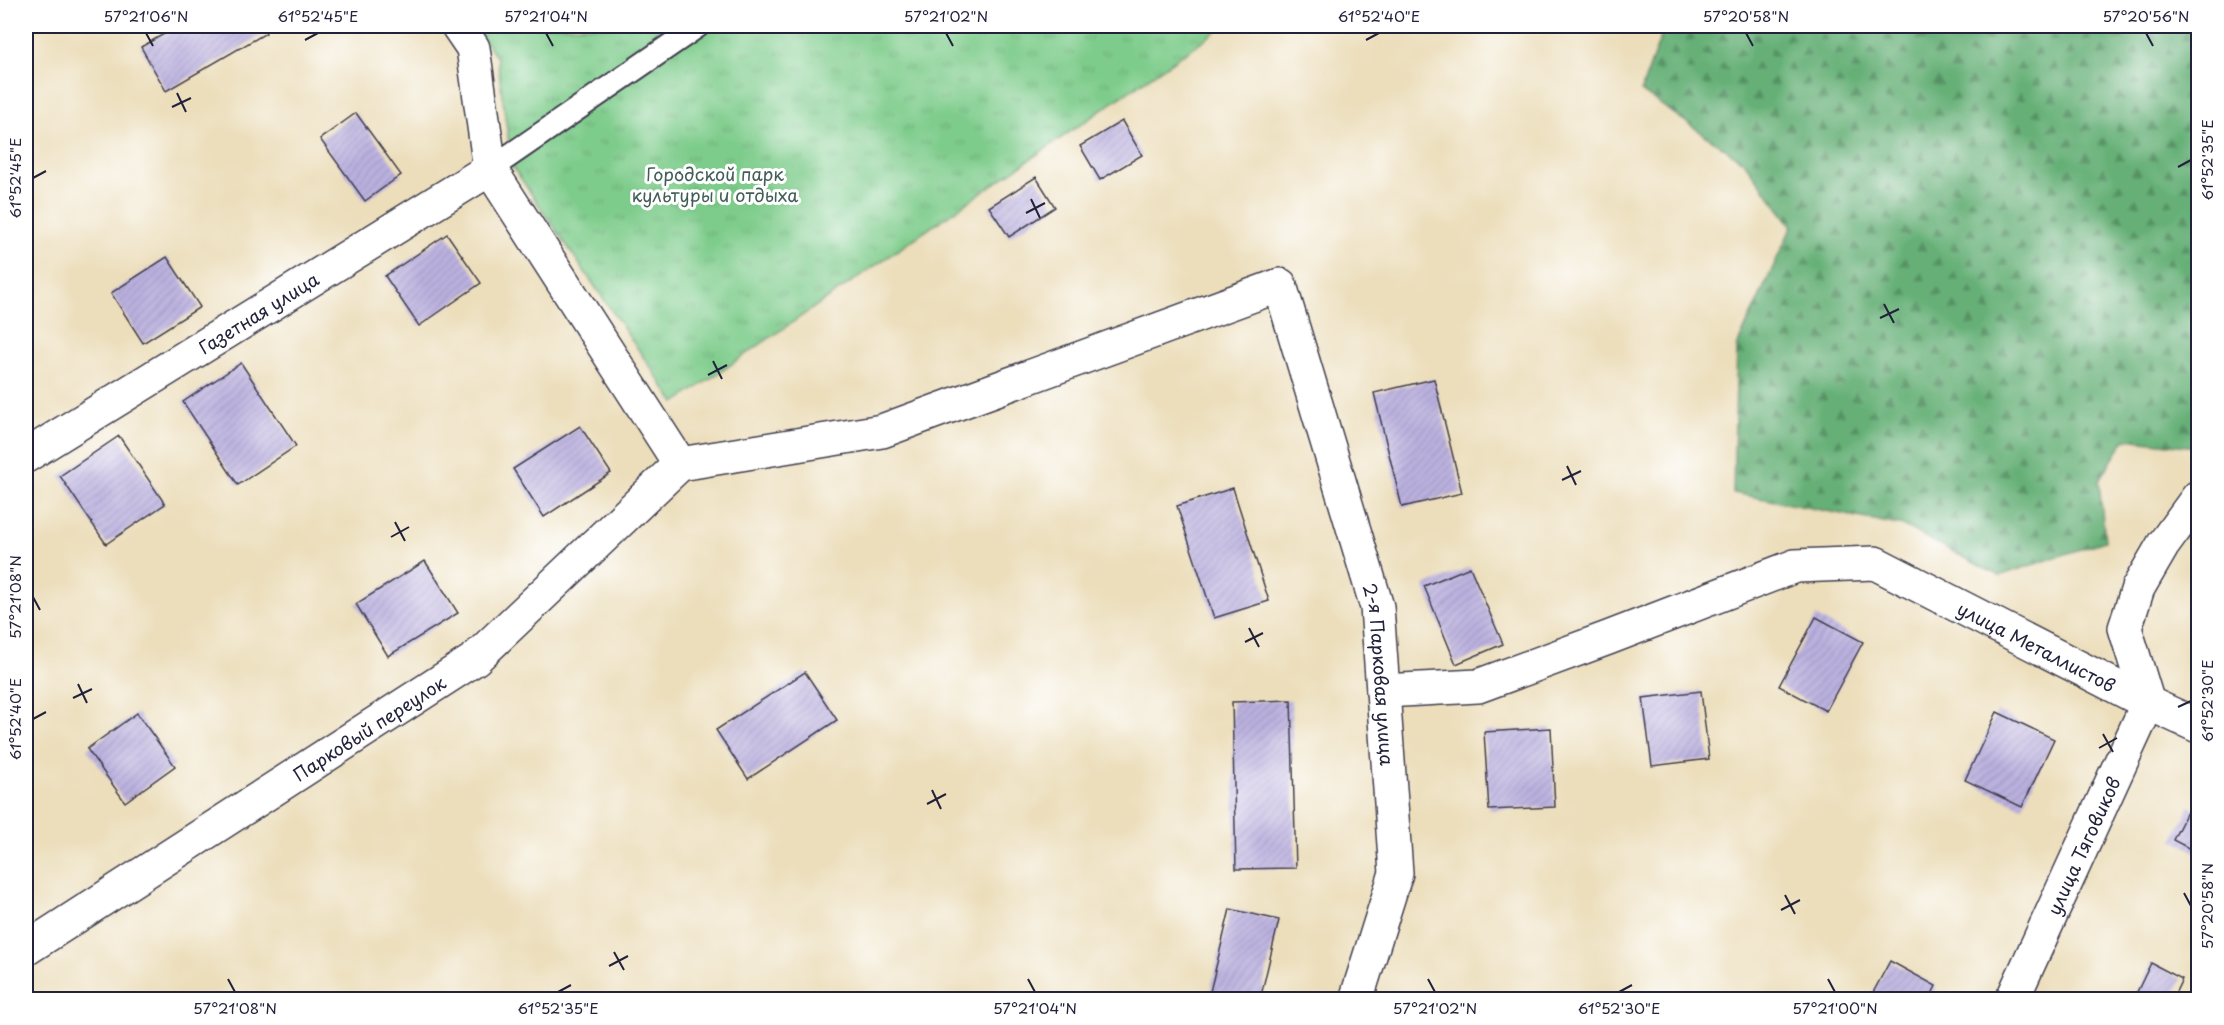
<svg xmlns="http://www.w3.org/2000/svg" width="2224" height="1025" viewBox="0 0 2224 1025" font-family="'Playpen Sans',sans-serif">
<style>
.forest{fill:url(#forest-firs);stroke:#446959;stroke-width:1.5}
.park{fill:url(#park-tufts);stroke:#507763;stroke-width:1.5}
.building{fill:url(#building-hatch)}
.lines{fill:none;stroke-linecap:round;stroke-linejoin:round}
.service-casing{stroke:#403e4e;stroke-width:26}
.minor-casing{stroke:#403e4e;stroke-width:36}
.service{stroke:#fff;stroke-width:22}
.minor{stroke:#fff;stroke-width:33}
.ticks{fill:none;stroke:#22223b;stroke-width:2}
.labels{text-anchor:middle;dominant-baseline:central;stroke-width:6;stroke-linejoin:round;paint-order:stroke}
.park-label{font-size:18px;fill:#425e57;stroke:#fff}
.street-label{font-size:18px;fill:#22223b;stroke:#fff}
.neatline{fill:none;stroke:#22223b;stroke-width:2}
.ticks-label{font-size:15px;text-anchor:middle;fill:#22223b}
</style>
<defs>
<pattern id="forest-firs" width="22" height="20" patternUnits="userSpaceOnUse" patternTransform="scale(1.5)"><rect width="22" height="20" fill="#66b077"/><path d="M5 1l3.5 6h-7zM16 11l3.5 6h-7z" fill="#548f63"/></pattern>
<pattern id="park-tufts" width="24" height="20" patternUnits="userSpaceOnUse" patternTransform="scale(1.5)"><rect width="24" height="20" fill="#7ecc8b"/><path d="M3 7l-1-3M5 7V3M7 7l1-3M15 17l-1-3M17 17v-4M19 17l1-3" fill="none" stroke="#6daf79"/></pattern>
<pattern id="building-hatch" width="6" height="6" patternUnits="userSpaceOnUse" patternTransform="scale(1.5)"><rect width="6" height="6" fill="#bbb1df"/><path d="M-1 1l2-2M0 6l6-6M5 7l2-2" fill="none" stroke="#a098c0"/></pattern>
</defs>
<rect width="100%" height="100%" fill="#fff"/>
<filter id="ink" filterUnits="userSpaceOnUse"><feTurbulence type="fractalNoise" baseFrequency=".0167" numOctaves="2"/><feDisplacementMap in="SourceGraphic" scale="12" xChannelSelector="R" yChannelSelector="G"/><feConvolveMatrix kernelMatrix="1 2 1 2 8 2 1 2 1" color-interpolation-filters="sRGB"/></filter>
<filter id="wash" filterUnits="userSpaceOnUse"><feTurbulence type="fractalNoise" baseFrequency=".008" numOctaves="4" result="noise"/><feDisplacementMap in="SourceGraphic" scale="24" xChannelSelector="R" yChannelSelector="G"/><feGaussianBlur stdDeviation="1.35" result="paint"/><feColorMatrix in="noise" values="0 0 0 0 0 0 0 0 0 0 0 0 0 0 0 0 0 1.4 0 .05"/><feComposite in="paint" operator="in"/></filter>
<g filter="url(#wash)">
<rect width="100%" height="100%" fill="#ecdebb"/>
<path class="forest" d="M 1658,26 L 2198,26 L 2198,444 L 2196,447 L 2125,439 L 2099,481 L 2105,541 L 1999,576 L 1904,526 L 1733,493 L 1737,346 L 1792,226 L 1744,162 L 1641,91 L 1662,33 Z"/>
<path class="park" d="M 474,26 L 1224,26 L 675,403 L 512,166 L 497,58 Z"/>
<g id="blocks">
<path class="building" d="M 178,26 L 262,26 L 266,33 L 166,91 L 141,47 Z
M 356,113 L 401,175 L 365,201 L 320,139 Z
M 1122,121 L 1142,155 L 1100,180 L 1080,146 Z
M 1036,177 L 1055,207 L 1009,237 L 989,207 Z
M 447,234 L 481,283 L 419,326 L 385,276 Z
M 167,257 L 200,307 L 143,343 L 111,293 Z
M 241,363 L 296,446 L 238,485 L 183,402 Z
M 1434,379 L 1462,493 L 1402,507 L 1374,393 Z
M 580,426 L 611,473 L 544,517 L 513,469 Z
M 119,436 L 165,504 L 106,544 L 60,476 Z
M 1233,488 L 1269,601 L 1214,618 L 1177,506 Z
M 425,561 L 458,613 L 388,656 L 356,604 Z
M 1470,567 L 1503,644 L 1456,664 L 1424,586 Z
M 26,581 L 34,594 L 26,599 Z
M 1816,617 L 1863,642 L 1826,711 L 1779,686 Z
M 805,672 L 837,720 L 748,779 L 716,730 Z
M 1701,691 L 1709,759 L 1652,766 L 1643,698 Z
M 1291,700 L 1296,868 L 1236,869 L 1232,702 Z
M 1997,712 L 2054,739 L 2022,807 L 1965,780 Z
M 137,713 L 175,766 L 125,802 L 87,749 Z
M 1551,728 L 1555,807 L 1489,810 L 1484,732 Z
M 2190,806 L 2198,810 L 2198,853 L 2173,840 Z
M 1230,909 L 1279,920 L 1260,1000 L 1208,1000 Z
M 1890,961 L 1936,986 L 1929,1000 L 1869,1000 Z
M 2151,963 L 2182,979 L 2172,1000 L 2147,1000 L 2136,994 Z"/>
</g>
</g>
<g filter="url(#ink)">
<use href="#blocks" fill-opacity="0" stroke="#403e4e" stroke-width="1.5"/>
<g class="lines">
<defs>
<path id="service" d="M 490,169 L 698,26"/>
<g id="minor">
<path d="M 458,26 L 473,48 L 490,169 L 680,464"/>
<path id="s1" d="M 26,456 L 490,169"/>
<path id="s2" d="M 680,464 L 882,431 L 1280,285 L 1377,607 L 1396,873 L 1356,1000"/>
<path id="s3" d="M 1383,691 L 1478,686 L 1608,638 L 1795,566 L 1875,563 L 2148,703 L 2198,726"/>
<path id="s4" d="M 26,949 L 475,659 L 680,464"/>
<path id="s5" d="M 2012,1000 L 2148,703 L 2125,628 L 2138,588 L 2163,545 L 2198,497"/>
</g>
</defs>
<use href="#service" class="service-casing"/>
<use href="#minor" class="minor-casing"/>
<use href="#service" class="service"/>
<use href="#minor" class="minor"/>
</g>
</g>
<path class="ticks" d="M 146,33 L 153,46M 546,33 L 553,46M 946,33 L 953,46M 1746,33 L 1753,46M 2146,33 L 2153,46M 305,40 L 318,33M 1366,40 L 1379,33M 177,93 L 186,112M 172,107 L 191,98M 2178,167 L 2191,160M 33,178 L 46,171M 1031,199 L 1040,218M 1026,213 L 1045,203M 1884,304 L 1894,323M 1880,318 L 1899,309M 713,361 L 722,379M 708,375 L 727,365M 1567,466 L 1576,485M 1562,480 L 1581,471M 395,522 L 405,541M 391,537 L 409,527M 33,597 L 40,610M 1249,628 L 1259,647M 1245,642 L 1263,633M 78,684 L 87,703M 73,698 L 92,689M 2178,707 L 2191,701M 33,719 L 46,712M 2103,734 L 2113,752M 2099,748 L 2117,738M 932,790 L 941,809M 927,804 L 946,794M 2184,893 L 2191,906M 1785,895 L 1795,914M 1781,910 L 1800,900M 614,952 L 624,970M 609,966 L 628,956M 228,979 L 235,992M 1028,979 L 1035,992M 1428,979 L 1435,992M 1828,979 L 1835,992M 558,992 L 571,985M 1619,992 L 1632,985"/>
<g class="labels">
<g class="park-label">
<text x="715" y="173">Городской парк<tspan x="715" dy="21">культуры и отдыха</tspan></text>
</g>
<g class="street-label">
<text stroke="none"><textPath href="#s1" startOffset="273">Газетная улица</textPath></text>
<text stroke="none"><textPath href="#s3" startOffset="696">улица Металлистов</textPath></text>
<text stroke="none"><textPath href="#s2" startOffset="1032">2-я Парковая улица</textPath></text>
<text stroke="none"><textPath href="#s4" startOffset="408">Парковый переулок</textPath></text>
<text stroke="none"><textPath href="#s5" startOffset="170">улица Тяговиков</textPath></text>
</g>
</g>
<rect width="2224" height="1025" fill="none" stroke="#fff" stroke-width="66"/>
<rect x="33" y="33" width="2158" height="959" class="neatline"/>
<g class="ticks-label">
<text x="146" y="22">57°21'06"N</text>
<text x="318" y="22">61°52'45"E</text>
<text x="546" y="22">57°21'04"N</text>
<text x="946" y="22">57°21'02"N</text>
<text x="1379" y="22">61°52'40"E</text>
<text x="1746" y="22">57°20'58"N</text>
<text x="2146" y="22">57°20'56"N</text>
<text transform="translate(2208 160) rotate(-90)" y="5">61°52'35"E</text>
<text transform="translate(16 178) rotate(-90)" y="5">61°52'45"E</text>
<text transform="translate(16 597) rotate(-90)" y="5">57°21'08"N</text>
<text transform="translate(2208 701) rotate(-90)" y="5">61°52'30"E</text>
<text transform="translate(16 719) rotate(-90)" y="5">61°52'40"E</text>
<text transform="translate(2208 906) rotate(-90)" y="5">57°20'58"N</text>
<text x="235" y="1014">57°21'08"N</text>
<text x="558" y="1014">61°52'35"E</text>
<text x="1035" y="1014">57°21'04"N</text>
<text x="1435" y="1014">57°21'02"N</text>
<text x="1619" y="1014">61°52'30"E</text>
<text x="1835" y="1014">57°21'00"N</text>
</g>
</svg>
